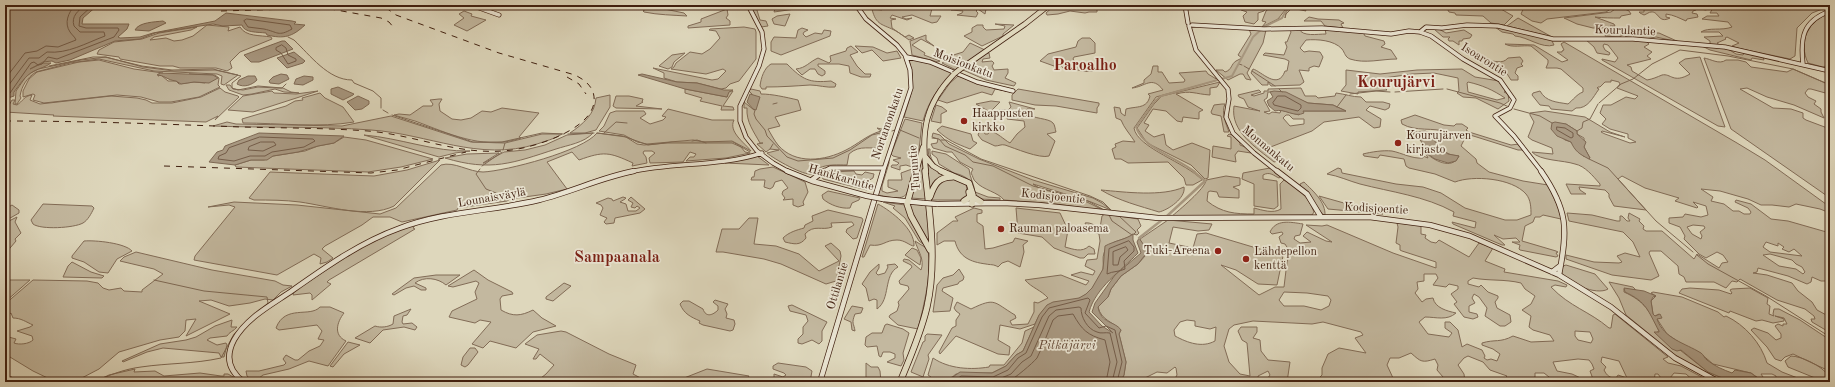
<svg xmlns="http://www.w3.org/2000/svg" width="1835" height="387" viewBox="0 0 1835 387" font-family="'Old Standard TT',serif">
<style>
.green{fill:#c3b89f;stroke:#826c57;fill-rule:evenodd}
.water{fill:#a89881;stroke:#7e6853}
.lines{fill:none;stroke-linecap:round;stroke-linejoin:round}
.shore{stroke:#745c48;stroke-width:1}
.stream{stroke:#7e6853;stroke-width:1}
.canal-far1{stroke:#a89881;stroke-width:2}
.canal{stroke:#a89881;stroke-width:2.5}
.secondary-far1-casing{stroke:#401f0f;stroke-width:5}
.secondary-casing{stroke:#401f0f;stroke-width:6}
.highway-far1-casing{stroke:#401f0f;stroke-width:6}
.highway-casing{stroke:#401f0f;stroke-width:7}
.secondary-far1{stroke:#eae5d3;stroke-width:3.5}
.secondary{stroke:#eae5d3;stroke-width:4.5}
.highway-far1{stroke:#ded7bc;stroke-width:4.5}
.highway{stroke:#ded7bc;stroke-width:5.5}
.rail{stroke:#401f0f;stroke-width:1;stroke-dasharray:6 6;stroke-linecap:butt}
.secondary-bridge-casing{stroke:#401f0f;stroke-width:6;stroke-linecap:butt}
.highway-bridge-casing{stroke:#401f0f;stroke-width:6;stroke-linecap:butt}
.secondary-bridge{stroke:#eae5d3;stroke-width:4.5}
.highway-bridge{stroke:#ded7bc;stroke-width:4.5}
.poi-dot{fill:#8f2418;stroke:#eae5d3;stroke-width:1.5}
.labels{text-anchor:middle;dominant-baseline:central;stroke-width:3.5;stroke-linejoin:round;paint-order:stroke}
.street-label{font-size:12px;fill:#401f0f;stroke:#eae5d3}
.poi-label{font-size:12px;fill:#401f0f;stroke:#eae5d3;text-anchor:start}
.water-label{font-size:13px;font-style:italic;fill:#644937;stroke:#eae5d3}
.district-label{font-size:16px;font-weight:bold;fill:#7a1f14;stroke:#eae5d3}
</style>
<rect width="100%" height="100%" fill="#ded7bc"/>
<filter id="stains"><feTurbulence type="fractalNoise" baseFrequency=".005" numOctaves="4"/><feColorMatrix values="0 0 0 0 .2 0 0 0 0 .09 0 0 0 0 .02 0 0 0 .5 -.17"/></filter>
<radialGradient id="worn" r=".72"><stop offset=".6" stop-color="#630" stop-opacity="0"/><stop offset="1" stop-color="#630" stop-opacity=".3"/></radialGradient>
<path class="green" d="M 750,5 L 814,5 L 804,6 L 802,8 L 774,12 L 776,6 L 756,7 L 760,20 L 766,21 L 768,26 L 761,27 Z
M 884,5 L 933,5 L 930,16 L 941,16 L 937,22 L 932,23 L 912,15 L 902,17 L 906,19 L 912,18 L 907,20 L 892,15 L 890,18 L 896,19 L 891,20 L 892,28 L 905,37 L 909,35 L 914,38 L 909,40 C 905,37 901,34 896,31 C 883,24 876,26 872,9 L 882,10 Z
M 967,5 L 984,7 L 986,9 L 985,14 L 978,9 L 976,11 L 978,13 L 976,17 L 957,15 L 962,13 L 963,11 L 951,10 L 956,9 L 957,6 L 965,7 Z
M 1055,5 L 1097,5 L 1097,12 L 1089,12 L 1085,13 L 1070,11 L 1058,14 L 1047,15 L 1046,13 Z
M 1267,5 L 1264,11 L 1258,13 L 1258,20 L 1254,24 L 1245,22 L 1243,16 L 1247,12 L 1241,10 L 1240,6 Z
M 1273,5 L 1303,5 L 1306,11 L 1292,8 L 1286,14 L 1285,18 L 1286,12 L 1290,6 L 1289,5 L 1278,19 L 1262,27 L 1266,22 L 1262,21 L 1266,11 Z
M 1445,5 L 1494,5 L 1513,16 L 1504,25 L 1491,23 L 1483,16 L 1456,15 L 1455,13 L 1449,12 Z
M 1525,5 L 1617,5 L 1606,12 L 1547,19 L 1541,23 L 1532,21 L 1521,14 Z
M 1644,5 L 1793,5 L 1806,7 L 1809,5 L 1830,6 L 1812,13 L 1797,28 L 1795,56 L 1790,59 L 1737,48 L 1732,46 L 1739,43 L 1727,37 L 1725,38 L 1726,39 L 1717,43 L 1721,46 L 1710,45 L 1710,41 L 1704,37 L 1723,36 L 1719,32 L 1701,32 C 1708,27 1722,31 1732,27 L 1728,22 L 1702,19 L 1707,16 L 1719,16 L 1717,13 L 1710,13 L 1713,8 L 1710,7 L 1706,10 L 1695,8 L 1696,10 L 1693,11 L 1692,13 L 1697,14 L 1698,17 L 1687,19 L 1686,21 C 1679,18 1674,15 1666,14 L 1666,17 L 1670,18 C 1658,24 1659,11 1651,12 C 1649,12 1647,14 1644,15 L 1640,13 L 1639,12 L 1644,12 Z
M 650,6 L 684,13 L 687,16 C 672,15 659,15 644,12 L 643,11 Z
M 1619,6 L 1629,11 L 1631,14 L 1621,16 L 1620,18 C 1611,18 1604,18 1595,17 L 1614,24 L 1615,26 L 1610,26 L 1611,28 L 1593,28 L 1577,24 L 1564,18 L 1611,12 Z
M 727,9 L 728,15 L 726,18 L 730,21 L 730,25 L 688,28 L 688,26 L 701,22 L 701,19 Z
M 464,11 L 472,14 L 471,16 L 486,20 L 467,31 L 454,25 L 464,18 L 459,14 Z
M 1830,13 L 1830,64 L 1823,67 L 1808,63 C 1798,42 1808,20 1830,13 Z
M 790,14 L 785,26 L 774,24 L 772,19 L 777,16 Z
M 1309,17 L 1318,19 L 1339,20 L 1344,23 L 1341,24 L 1343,28 L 1325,26 L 1321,21 L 1304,21 Z
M 1518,18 L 1552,37 L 1507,26 Z
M 995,24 L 1014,25 L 1003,34 L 1003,36 L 982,46 L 964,36 L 972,32 L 972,28 L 977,25 L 983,25 L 983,27 L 986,30 L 1004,29 L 1005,26 Z
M 207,25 L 229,27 L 228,31 L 240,27 C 246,37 260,35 271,37 L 272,39 L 240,52 L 230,62 L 232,68 L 227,71 L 216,68 L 180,68 L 173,66 L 160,66 L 120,59 L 119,57 L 97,54 L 99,50 L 114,42 L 142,39 L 159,33 L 197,27 L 191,30 L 154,37 L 150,40 L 166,38 L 174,41 L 182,40 L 193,36 Z
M 744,27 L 755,29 L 756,32 L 756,59 L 739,81 L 730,84 L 726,88 L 721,89 L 697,83 L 677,82 L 664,78 L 664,73 L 653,68 L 712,80 L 718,79 L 726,71 L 723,69 L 706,74 L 671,69 L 674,67 L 676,63 L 690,52 L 702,54 L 710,49 L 720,38 L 716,31 L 709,30 L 710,29 Z
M 1495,27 L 1558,40 L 1561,41 L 1552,41 L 1554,45 C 1542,49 1528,37 1515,36 L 1513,34 L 1502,32 Z
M 802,28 L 808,30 L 804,32 L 803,34 L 806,37 L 815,33 L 822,34 L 824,30 L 831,31 L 830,36 L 781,55 L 771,51 L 771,42 L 774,37 L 796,38 L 798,30 Z
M 1437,28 L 1446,33 L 1464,30 L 1472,35 L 1470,38 L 1463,39 L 1462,41 L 1459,41 L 1459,45 L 1453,41 L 1449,41 L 1448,39 L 1450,37 L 1443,37 L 1434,29 Z
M 1620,28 L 1630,32 L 1619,37 L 1605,36 L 1609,29 Z
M 1249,29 L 1266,30 L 1263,43 L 1247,73 L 1251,80 L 1246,79 L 1243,74 L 1240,74 L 1228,80 L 1216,70 L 1223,70 L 1225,72 C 1232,70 1231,64 1236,61 C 1238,60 1240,59 1242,58 L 1238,55 L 1251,34 Z
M 1299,29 C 1303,37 1317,34 1326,34 L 1325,29 L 1365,33 L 1364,34 L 1365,36 L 1384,41 L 1385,44 L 1381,47 L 1391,50 L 1397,59 C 1381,59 1365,64 1350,59 C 1345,57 1345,53 1342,49 C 1334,40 1317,39 1306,40 L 1300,48 L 1304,52 L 1309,51 L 1320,52 L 1323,57 L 1319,67 L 1314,66 L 1309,68 L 1309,71 L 1299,70 L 1304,82 L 1300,85 L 1271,86 L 1268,82 L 1268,85 L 1262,85 L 1251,73 L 1253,69 C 1261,71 1278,91 1285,71 L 1287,71 L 1289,61 L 1285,59 L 1263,55 L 1265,53 L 1284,55 L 1287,47 L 1285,42 L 1287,42 L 1291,32 L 1290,30 Z
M 1641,29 L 1645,33 L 1659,33 L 1679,42 L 1656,37 L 1645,39 L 1625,37 Z
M 926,35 L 926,40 L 934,46 L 921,39 L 912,45 L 925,53 L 924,55 L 940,61 L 938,62 L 912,55 L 910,41 Z
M 1082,38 L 1090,38 L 1095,43 L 1095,53 L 1074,57 L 1073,59 L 1077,65 L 1093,67 L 1093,71 C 1082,73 1076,68 1063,68 L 1060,65 L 1054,66 L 1040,61 L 1048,54 L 1076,47 L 1078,41 Z
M 1585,39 L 1645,40 L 1649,44 L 1644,47 L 1652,52 L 1647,56 L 1651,59 L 1627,65 L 1631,67 L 1632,71 L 1647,80 C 1653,79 1657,77 1662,75 C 1671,73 1673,84 1690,74 L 1679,63 L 1685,59 L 1700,57 L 1725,127 L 1718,126 L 1602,60 L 1602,59 L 1615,62 L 1618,58 L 1608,45 L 1604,44 L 1603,46 L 1605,50 L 1610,53 L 1609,55 L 1597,53 L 1594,47 Z
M 1564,42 L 1737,143 L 1765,160 L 1830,207 L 1830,213 L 1820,209 L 1796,204 L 1789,207 L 1772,205 L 1761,205 L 1748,199 L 1720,191 L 1701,189 L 1713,197 L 1711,201 L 1724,204 L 1733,211 L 1739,211 L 1744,214 L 1750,214 L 1751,212 L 1748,208 L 1735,202 L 1736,200 L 1751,204 L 1771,219 L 1788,221 L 1830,233 L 1830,281 L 1821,281 L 1812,277 L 1811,282 L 1807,284 L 1788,276 L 1758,268 L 1757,272 L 1753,273 L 1767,275 L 1792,283 L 1798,291 L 1812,302 L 1817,310 L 1830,317 L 1830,337 L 1829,332 L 1812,322 L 1811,319 L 1815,319 L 1814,316 L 1805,309 L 1777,300 L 1740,279 L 1737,282 L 1732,281 L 1726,288 L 1714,282 L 1686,282 L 1684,277 L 1679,274 L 1678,266 L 1661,251 L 1650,251 L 1649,253 L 1659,276 L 1651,280 L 1612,275 L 1566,259 L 1566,255 L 1594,262 L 1619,263 L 1622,262 L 1617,256 L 1625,253 L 1640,257 L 1633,242 L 1623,232 L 1569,221 L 1567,213 L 1592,215 L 1617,221 L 1620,221 L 1620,216 L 1622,216 L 1627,221 L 1630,221 L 1628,218 L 1629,213 L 1640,219 L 1639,221 L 1644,226 L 1643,229 L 1646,231 L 1662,231 L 1694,259 L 1697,254 L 1719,268 L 1722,263 L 1728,262 L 1723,255 L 1717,252 L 1706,258 L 1699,254 L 1684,239 L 1685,236 L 1680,227 L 1669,223 L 1669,218 L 1683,217 L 1685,214 L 1701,217 L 1708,215 L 1706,206 L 1693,202 L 1698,207 L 1697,208 L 1675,201 L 1679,198 L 1645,188 L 1622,176 L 1618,179 L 1646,210 L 1614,206 L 1609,197 L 1609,194 L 1605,190 L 1579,187 L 1580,190 L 1586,194 L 1571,194 L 1566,184 L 1600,186 L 1600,184 C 1593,176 1585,166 1575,164 C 1563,160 1540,161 1532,152 L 1553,154 L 1552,148 L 1532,140 L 1528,137 L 1534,122 L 1530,115 L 1530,113 L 1545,111 L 1585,117 L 1610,132 L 1625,137 L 1602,131 L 1601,132 L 1605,134 L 1630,143 L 1636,142 L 1628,138 L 1628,134 L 1610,129 L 1602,124 L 1606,119 L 1600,113 L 1603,105 L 1611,105 L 1626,97 L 1635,99 L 1638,96 L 1617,88 L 1620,84 L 1619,82 L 1611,80 L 1611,82 L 1605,82 L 1600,87 L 1598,87 L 1597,88 L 1599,89 C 1593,97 1588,109 1576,108 L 1572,111 L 1551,109 L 1549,106 L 1540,105 L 1532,95 L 1533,93 L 1540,91 C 1546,102 1557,102 1568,104 C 1573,100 1577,94 1583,92 L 1583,88 L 1561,69 L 1557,68 L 1546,68 L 1548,63 L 1548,60 L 1531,46 C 1523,45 1512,48 1505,44 L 1534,45 L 1562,62 L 1568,60 L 1557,52 L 1562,52 L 1562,51 L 1564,50 L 1561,44 ZM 1566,124 L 1577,131 L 1577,134 L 1584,138 L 1584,147 L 1590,158 L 1583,156 L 1571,142 L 1565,140 L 1552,129 L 1552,125 ZM 1693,225 L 1704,226 L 1705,228 L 1700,232 L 1702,236 L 1701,239 L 1692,234 L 1687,227 ZM 1766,242 L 1778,246 L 1778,243 L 1784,247 L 1782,249 L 1789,252 L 1794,249 L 1802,256 L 1770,252 L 1763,247 ZM 1770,254 L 1792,260 L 1796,264 L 1802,267 L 1805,272 L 1803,274 L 1796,269 L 1779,266 L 1763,255 Z
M 970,43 L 985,50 L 956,70 L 942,63 L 945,61 L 944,58 L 963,52 Z
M 851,46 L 858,52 L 850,55 L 857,66 L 865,74 L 871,74 L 870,77 L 861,77 L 850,73 L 849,66 L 839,64 L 818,64 L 818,66 L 825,71 L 825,74 L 822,76 L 818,74 L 815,69 L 810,69 L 802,75 L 796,69 C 806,68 809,62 818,58 L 829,63 L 831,61 L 830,56 L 846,51 L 847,48 Z
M 855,46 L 873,47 L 887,53 L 897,51 L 901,58 L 883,61 L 872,50 L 862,53 Z
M 1702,46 L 1728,49 L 1736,54 L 1743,55 L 1745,52 L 1763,57 L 1764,60 L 1752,58 L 1751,60 L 1710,50 Z
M 685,53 L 674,62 L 672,67 L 668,69 L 659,66 L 672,55 Z
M 987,53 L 989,53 L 990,58 L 983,59 L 982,62 L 992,61 L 994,63 L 992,66 L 994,70 L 1008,69 L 1008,73 L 1005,78 L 1016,83 L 1014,86 L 986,80 L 963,70 Z
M 106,57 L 143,67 L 174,71 L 215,70 L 238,75 L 224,85 L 221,84 L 222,76 L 217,74 L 154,71 L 99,59 L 70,63 L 36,72 C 27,78 22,85 20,96 L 21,98 L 17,104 L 15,104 L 16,91 L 27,75 L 38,69 L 81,60 Z
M 1520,57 L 1523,61 L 1521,64 L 1523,66 L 1517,68 L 1515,73 L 1518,76 L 1518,80 L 1511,80 L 1504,69 L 1488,61 C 1494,60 1502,65 1508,58 Z
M 1704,58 C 1711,59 1719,65 1726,60 L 1738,60 L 1746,62 L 1751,67 L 1787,72 L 1793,69 L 1830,85 L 1829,94 L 1811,89 L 1808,89 L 1805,93 L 1808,97 L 1816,101 L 1814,104 L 1821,109 L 1821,112 L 1824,118 L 1794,105 L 1767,97 L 1747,88 L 1740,89 L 1773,108 L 1791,109 L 1803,113 L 1803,118 L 1806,120 L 1830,129 L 1830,198 L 1731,129 Z
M 911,59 L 923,60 L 953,73 C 939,86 928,102 923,121 L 904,117 C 911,93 916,86 909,60 Z
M 99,60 L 134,69 L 163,73 L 158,76 L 161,75 L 168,81 L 176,81 L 179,84 L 194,82 L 205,83 L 213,75 L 189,74 L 215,75 L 219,78 L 218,85 L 220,87 L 199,97 L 171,102 L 159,102 L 141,97 L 117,95 L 44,103 L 33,100 L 35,95 L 33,94 L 23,97 L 23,91 L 29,79 L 37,72 L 79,62 Z
M 771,64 L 787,64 C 803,80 809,83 831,81 L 836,84 L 835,87 C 827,88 818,85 810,85 C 795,86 781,87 766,87 L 766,89 L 762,89 L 760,86 C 761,78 764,68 771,64 Z
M 1153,66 L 1158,66 L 1158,72 L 1162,72 L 1169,83 L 1184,82 L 1185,80 L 1179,73 L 1206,71 L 1208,74 L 1218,80 L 1156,97 L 1134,128 C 1137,148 1187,163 1202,180 L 1193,185 L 1186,185 L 1184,178 L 1168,162 L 1128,163 L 1121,159 L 1115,159 L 1112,149 L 1116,147 L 1115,144 L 1123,141 L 1135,142 C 1130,134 1124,128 1121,120 L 1116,118 L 1114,107 L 1120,108 L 1121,113 L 1125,116 L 1126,109 C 1137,106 1147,109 1150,96 L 1148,94 L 1163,90 C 1152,75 1145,87 1132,88 L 1144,83 L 1144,80 L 1151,74 Z
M 1462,69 L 1475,77 L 1499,81 L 1506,91 L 1504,92 L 1508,94 L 1509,101 L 1498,109 L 1476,98 L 1463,97 L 1457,93 L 1459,91 L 1458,78 L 1434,73 L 1412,74 L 1377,79 L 1387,90 L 1358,92 L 1358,94 L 1341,91 L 1346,85 L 1346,70 L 1380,74 L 1417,70 ZM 1468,82 C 1482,85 1493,90 1505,98 L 1497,100 L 1468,92 L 1467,83 Z
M 958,76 L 982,85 L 1006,91 L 995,89 L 992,95 L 982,92 L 947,103 L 938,100 L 950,83 Z
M 1220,82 L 1217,87 L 1210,88 L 1210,95 C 1195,94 1191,90 1176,94 L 1203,110 L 1199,112 L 1199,119 L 1183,117 L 1182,122 L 1177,121 L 1166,111 L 1153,109 L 1144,123 L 1149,125 L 1145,131 L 1154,137 L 1164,134 L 1166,145 L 1173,150 L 1192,143 L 1210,150 L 1208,178 L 1205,179 L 1191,165 L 1147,143 L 1137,128 L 1154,104 L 1162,96 Z
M 226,85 L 230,85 L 233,89 L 243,90 L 258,87 L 277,88 L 283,88 L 291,92 L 299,93 L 284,92 L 275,89 L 252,94 L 243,95 L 229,90 Z
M 220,88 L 225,92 L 238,96 L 239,97 L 215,120 L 218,116 L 206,122 L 53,116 L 54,115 L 5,112 L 12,100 L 15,100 L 13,104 L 17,105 C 23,101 24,96 32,95 L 30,100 L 40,104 L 111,96 L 137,98 L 146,100 L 152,103 L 172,103 L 201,97 Z
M 1301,88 L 1305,96 L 1316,96 L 1318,98 L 1335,96 L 1336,93 C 1345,94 1352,97 1361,97 L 1366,102 L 1383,102 L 1390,104 L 1389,108 L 1385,110 L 1370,106 L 1366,110 L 1381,119 L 1380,127 L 1374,128 L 1359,117 L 1324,122 L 1312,131 L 1268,148 L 1282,160 L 1274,162 C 1257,148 1230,132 1234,106 L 1260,111 L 1248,107 L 1244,99 L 1239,97 L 1238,95 L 1259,90 L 1261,92 L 1251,95 L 1254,96 L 1264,93 L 1264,91 L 1268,91 L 1268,89 ZM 1268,92 L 1282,92 L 1308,103 L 1333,105 L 1346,111 L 1303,111 L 1299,115 L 1281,110 L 1280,113 L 1272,112 L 1269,114 L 1264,112 L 1270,111 L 1264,100 L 1267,98 ZM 1286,115 L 1289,115 L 1293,119 L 1304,119 L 1304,124 L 1290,126 L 1283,118 Z
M 685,89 L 727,97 L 728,91 L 733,91 L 723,106 L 733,107 L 734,110 L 721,110 L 722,106 L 700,101 L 702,98 L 685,93 Z
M 751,89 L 760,91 L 761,94 C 772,94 785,97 798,100 L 801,110 L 775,117 L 780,126 L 768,129 C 771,134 774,140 778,145 C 795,165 825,161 846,150 C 858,144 867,135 881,131 L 877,128 L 886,130 L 883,147 C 871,150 860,144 849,154 L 847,165 C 838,165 828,164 819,168 C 817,170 815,173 812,174 C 804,176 774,159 767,153 L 779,150 L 770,149 L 766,152 L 757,144 L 763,143 L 760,143 C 754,132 746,122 747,108 L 744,108 L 744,102 L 754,110 L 752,94 L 749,91 Z
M 1018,89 L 1099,103 L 1099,105 L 1097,108 L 1097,113 L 1056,106 L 1035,105 L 1012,100 L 1012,95 Z
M 272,91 L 274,93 L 296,94 L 318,91 L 253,112 L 228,110 L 243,96 Z
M 320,93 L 325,98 L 343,107 L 354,122 C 320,128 278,123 243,123 L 242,119 L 286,106 L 295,101 L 303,100 L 302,98 Z
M 610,95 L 610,107 L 596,130 L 585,133 L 570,133 C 583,124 595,114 596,98 Z
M 616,96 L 629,96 L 643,99 L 642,102 L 643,102 L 636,106 L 662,109 L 616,108 L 613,106 Z
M 439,99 L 442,99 L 439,104 L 440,111 L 452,119 L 461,120 L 471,118 L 482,111 L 491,112 L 502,108 L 539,113 L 519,137 L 521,138 C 488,150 454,136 423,124 C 414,120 403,118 394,115 L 399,114 L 410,115 L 423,106 L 432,106 L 433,104 L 430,100 Z
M 991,101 L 1000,102 L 990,112 L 976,104 Z
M 1009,102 L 1035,109 L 1027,109 L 1026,113 C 1032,119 1049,118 1053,123 C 1055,125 1055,129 1056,132 L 1047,134 L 1055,141 L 1049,156 C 1040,159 1014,148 1005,145 C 1001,144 999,146 995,146 L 982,140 L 978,135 L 980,130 L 983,130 L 985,134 L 988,134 L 990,131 C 998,133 1003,139 1010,143 L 1017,134 L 1025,127 L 1024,121 L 1007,119 L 1009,114 L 999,110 L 1008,110 L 1011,107 Z
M 1222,104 L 1225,104 C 1221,112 1226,124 1229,132 L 1224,132 L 1221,116 L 1212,114 L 1211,112 L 1214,105 Z
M 936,105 L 942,107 L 947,111 L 941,114 L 941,123 L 931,121 Z
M 668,109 L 712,120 L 734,120 C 728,132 745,143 751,151 L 732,141 L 705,142 L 693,140 L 647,144 L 637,142 L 624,135 L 599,131 L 604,126 L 610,113 L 616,111 L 644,111 L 646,114 L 640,118 L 650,124 L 663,120 L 666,117 L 662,116 Z
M 1415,115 L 1444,125 L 1454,126 L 1456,124 L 1462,124 L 1468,128 L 1466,130 L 1469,132 L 1511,145 L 1519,144 L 1524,150 L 1518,150 L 1467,134 L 1461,146 L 1476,159 L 1477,163 L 1489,172 L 1523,181 L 1548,185 L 1560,211 L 1561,219 L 1543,215 L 1540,217 L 1535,217 L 1533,222 L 1525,226 L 1522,241 L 1556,251 L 1558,252 L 1556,253 L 1558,256 L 1556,257 L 1520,250 L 1519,249 L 1520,245 L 1512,242 L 1520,242 L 1516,238 L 1503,239 L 1494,235 L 1505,245 L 1502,245 L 1453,224 L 1452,222 L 1475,228 L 1476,222 L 1453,216 L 1454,212 C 1425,196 1391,192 1360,184 C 1349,181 1339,176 1327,174 L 1338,168 L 1341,169 L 1342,173 L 1396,184 L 1423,187 L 1441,193 L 1465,208 L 1505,220 L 1517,220 L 1531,215 C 1531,208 1531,200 1526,194 C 1512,178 1473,175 1455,182 L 1435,174 L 1409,168 L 1406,166 L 1404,159 L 1380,155 L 1378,158 L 1364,156 L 1363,154 C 1371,152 1383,150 1392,151 C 1402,153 1412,159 1423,158 L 1423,156 L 1428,158 L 1425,152 C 1433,160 1452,171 1459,156 C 1456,155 1452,156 1449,154 C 1436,148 1429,134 1412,134 L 1412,132 L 1425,131 L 1444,137 L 1448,135 L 1447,132 C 1433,127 1416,132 1402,124 L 1401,120 Z
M 391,116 L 471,142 L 505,143 L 542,134 L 562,134 C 555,139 545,141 537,144 C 478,162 429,134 371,130 C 319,126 266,128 213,126 L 227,122 L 236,124 L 342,126 Z
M 905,119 L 922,123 L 919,150 L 907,193 C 902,202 886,196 878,195 L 889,160 L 889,163 L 882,186 L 882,191 L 887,193 L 898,191 L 888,187 L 888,180 L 902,180 L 901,173 L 912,169 L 912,167 L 906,165 L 900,166 L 900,170 L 891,167 L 892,165 L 897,165 L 899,163 L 893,160 L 901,158 L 893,156 L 891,154 Z
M 942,126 L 971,134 L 973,141 L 977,143 L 970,149 C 955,143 949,141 937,130 Z
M 593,133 C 584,143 568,145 556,149 C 513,163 491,172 445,158 L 467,154 L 499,153 L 483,163 L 484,163 L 504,152 L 525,150 L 545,145 L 567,135 Z
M 597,133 L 626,137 L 637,144 L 644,145 L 667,143 L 732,143 L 741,147 L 745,152 L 750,153 L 726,158 L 686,161 L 690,157 L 694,157 L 696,154 L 690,152 L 683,162 L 650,163 L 649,158 L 655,153 L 652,151 L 644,151 L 643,153 L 646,157 L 647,163 L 632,166 L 633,163 C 609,152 604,151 579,160 L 572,152 L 547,162 L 567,189 L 546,194 L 510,199 L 507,201 L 458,208 L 457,210 L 402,222 L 390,217 L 373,217 L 362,225 L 325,246 L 322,249 L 333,258 L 327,262 L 320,264 L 321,258 L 314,254 L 277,275 L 194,260 L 195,256 L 235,207 L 229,205 L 208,207 L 234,202 L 297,205 L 380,214 L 396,208 L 441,165 C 454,161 469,172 483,172 C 506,171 583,151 597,133 Z
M 933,133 L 940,135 L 949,144 L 979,159 L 1033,180 L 1093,198 L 1102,203 L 1111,210 L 1091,202 L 1033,184 L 1039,188 L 1087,202 L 1105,211 L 1057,204 L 1004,200 C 998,192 983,190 976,182 C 973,180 973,176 971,173 L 973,169 L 960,162 L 952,152 L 947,152 L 933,148 L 931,144 L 937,143 L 938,139 L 932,137 Z
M 1229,134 L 1232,135 L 1240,143 L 1240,145 L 1245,147 L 1251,153 L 1238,151 L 1235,155 L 1236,162 L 1212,157 L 1213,146 L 1231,149 L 1231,137 L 1227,136 Z
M 364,135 C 400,138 434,152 470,151 L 455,153 L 439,157 Z
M 344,137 L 366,140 L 433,159 L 401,167 L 368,172 L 236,167 L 235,165 L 251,160 L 264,160 L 273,156 L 305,151 L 318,146 L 334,143 Z
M 928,149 L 930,149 C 929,164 941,170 954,173 L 939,164 L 937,158 L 932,154 L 932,151 L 946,154 L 969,169 C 970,178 974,184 975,192 L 988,197 L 1000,198 L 1000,200 L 979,199 L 975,196 C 974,192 974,187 972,184 C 962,166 929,179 928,149 Z
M 922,152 L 926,199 L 910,198 Z
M 757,156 L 769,165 L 725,163 Z
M 440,160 L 394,206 C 368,219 328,206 300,202 C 285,200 269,200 254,200 L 249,198 L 270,172 L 374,176 L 407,170 Z
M 927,160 L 950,176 L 930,191 Z
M 773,167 L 805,182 L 808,192 L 803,202 L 804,205 L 798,207 L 793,205 L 793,199 L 783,200 L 785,198 L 782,194 L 783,191 L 788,188 L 782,180 L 775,182 L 773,187 L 770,189 L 764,187 L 765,180 L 751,180 L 752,177 L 754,177 L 755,171 L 760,169 Z
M 1270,168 L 1282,176 L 1279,178 C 1274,176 1270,171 1263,175 L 1263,179 L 1277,181 L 1278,206 L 1274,209 L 1254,206 L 1254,184 L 1242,179 L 1243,173 Z
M 854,171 L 856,174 L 862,175 L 865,172 L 874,174 L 873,178 L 868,181 L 870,185 L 867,190 L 823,179 L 822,177 L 830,172 Z
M 1226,176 L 1240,178 L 1240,185 L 1233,187 L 1239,190 L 1239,198 L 1219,197 L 1217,192 L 1210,191 L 1208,192 L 1207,201 C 1222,213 1235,214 1254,214 L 1254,208 C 1262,210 1273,214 1281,209 L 1280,184 L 1284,180 C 1299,189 1308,196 1314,212 L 1312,215 L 1305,215 L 1171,217 C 1178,211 1206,188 1206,180 Z
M 949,177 L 966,184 L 968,196 L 961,200 L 932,200 L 933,187 Z
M 1304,182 C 1313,191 1326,202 1325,216 C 1317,210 1312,195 1301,187 L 1300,184 Z
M 1184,187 C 1186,198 1168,210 1159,212 C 1140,206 1119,201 1101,190 C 1125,192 1162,197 1184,187 Z
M 828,191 L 860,198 L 859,200 L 852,203 L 850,208 C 841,209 830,205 823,199 L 822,195 Z
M 1319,196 L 1383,214 L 1328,209 Z
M 623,197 L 626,198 L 625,199 L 620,202 L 626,204 L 628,211 L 636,211 L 640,208 L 637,206 L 635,208 L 631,207 L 633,203 L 628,200 L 631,197 L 645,209 L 640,213 L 615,218 L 614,223 L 606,224 L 604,222 L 607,218 L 600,215 L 603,208 L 601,205 L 596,203 L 608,198 L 612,199 L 613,201 Z
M 883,202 L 905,205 L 927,247 L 919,241 L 905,218 L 893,208 L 895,206 Z
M 43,204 L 92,206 L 94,208 C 91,214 88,220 83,223 C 74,228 41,230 33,224 L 31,220 Z
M 878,204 C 891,211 915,229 914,246 C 910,246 905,240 897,240 C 885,240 883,247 870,245 L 864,257 L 862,257 Z
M 909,204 L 927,205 L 930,245 C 924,230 913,219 909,204 Z
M 12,205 L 19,210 L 19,213 L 5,221 L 5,209 Z
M 974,208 L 982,210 L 982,213 L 977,214 L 977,222 L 983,226 L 985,249 L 993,248 L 1013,242 L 1015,238 L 1028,241 L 1023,245 L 1024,252 L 1020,267 L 1008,261 L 1002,263 L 998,267 C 994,264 990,265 986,264 C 970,262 959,257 955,241 L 944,241 L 937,245 L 937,233 L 953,221 L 958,221 L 955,217 Z
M 1016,208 L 1060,213 L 1068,230 L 1065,247 C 1073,249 1082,253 1089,246 L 1094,249 L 1095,254 L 1088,254 L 1084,258 L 1080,258 L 1054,248 L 1042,237 L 1018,233 Z
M 828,210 L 862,218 L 863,220 L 857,238 L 853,239 L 846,232 L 847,229 L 854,225 L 852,222 L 831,223 L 832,227 C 822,231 814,224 805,234 L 806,238 C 800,246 794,244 785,242 L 783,238 C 789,232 797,230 804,228 L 805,225 L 813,221 L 812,216 Z
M 1105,214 L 1138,219 L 1141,226 L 1137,230 L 1139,233 L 1137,235 L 1133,234 C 1124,242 1108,239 1104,253 C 1102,258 1104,264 1103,269 C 1101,277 1092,290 1085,295 C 1066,308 1049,291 1035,324 L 1020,329 L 1000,325 L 998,340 L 1010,347 L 1009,355 L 998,354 L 956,336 L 940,354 L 939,352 L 952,328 L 956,326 L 956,320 L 960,314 L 956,311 L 954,308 L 957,302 L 971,309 C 996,297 993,302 1015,315 L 1016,318 L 1010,321 L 1012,325 L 1028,324 L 1034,312 L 1034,302 L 1038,303 L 1048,298 C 1041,290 1032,288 1025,280 L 1061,275 L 1086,285 L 1089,281 L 1071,275 L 1081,272 L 1093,275 L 1095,271 L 1085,266 L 1087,260 L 1097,259 L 1100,241 L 1099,234 L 1088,230 L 1085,223 C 1091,222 1095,226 1100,228 L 1102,216 Z
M 17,217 L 15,222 L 21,233 L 15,239 L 16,241 L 5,254 L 5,223 Z
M 749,218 L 758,218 L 754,244 L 776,246 L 799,254 L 819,271 L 839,261 L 825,246 L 831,243 L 840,251 L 841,256 L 836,281 L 826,284 L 781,264 L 764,259 L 723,252 L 716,252 L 722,229 L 739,229 Z
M 1168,220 L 1212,224 L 1209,230 L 1198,231 L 1173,227 L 1169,243 L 1193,248 L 1197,234 L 1206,233 L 1283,256 L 1277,285 L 1258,284 L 1236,270 L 1221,265 L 1259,295 L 1275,287 L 1284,287 L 1287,262 L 1290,252 L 1285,244 L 1281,243 L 1279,237 L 1283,234 L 1282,232 L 1272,234 L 1270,232 C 1276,219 1290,222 1303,224 L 1300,235 L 1295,236 L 1294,239 L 1300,243 L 1311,242 L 1303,236 L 1307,232 L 1326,241 L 1332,242 L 1306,225 L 1322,226 L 1327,225 L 1393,253 L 1436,268 L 1436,262 L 1402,251 L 1400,250 L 1400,245 L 1396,243 L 1398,227 L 1397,223 L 1421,225 L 1421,234 L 1426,235 L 1425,238 L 1431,242 L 1436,243 L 1439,240 L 1469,257 L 1479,243 L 1493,248 L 1485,261 L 1505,269 L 1504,272 L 1558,281 L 1567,285 L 1566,287 L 1555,285 L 1551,287 C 1570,307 1589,311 1609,328 L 1611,328 L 1613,315 L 1615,314 L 1668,357 L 1663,359 L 1668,363 L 1681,366 L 1711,382 L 1695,382 L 1686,374 L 1674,373 L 1670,378 L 1671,382 L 1664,382 L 1658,374 L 1655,374 L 1654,382 L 1577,382 L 1565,378 L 1554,381 L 1544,373 L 1535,373 L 1535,377 L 1528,382 L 1507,382 L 1504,379 L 1507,376 L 1490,370 L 1483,362 L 1468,356 L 1464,358 L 1458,365 L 1464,374 L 1465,382 L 1434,382 L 1434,380 L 1441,381 L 1443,377 L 1437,370 L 1438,365 L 1435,359 C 1422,363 1421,362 1411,353 L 1399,358 L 1390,358 L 1387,365 L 1393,378 L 1380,382 L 1315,382 L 1322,375 L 1322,368 L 1328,354 L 1339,348 L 1366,353 L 1355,338 L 1363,335 L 1361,332 L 1323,322 L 1312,324 L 1253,321 L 1234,325 L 1229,329 L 1224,346 L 1229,362 L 1240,374 L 1250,376 L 1247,343 L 1242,340 L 1238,331 L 1241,327 L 1257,327 L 1257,332 L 1253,338 L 1260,340 L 1261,351 L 1268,360 L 1290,362 L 1287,382 L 1265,382 L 1270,375 L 1268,371 L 1258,376 L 1259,382 L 1173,382 L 1177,375 L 1176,368 L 1175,367 L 1167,373 L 1157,372 L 1143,379 L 1145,382 L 1120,382 L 1124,375 L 1126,362 L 1119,334 L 1121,330 C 1113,322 1101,320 1098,307 L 1108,297 L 1111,289 L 1121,276 L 1138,264 L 1145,256 L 1140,239 ZM 1424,274 L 1436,274 L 1438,278 L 1433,285 L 1446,287 L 1449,284 L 1458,286 L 1458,289 L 1451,294 L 1457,302 L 1454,304 L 1464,317 L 1473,319 L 1478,317 L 1477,314 L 1469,312 L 1469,306 L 1475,303 L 1472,298 L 1474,294 L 1479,297 L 1487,308 L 1485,316 L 1500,326 L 1505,326 L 1511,322 L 1510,315 L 1497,308 L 1495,302 L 1498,298 L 1498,296 L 1488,292 L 1481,285 L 1479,287 L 1468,284 L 1468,281 L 1473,278 C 1489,281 1505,279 1521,283 L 1525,289 L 1535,296 L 1531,304 L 1522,310 L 1531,316 L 1529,327 L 1533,330 L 1550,335 L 1554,341 L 1531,342 L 1513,336 C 1500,343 1495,339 1482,343 L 1482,345 L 1493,349 L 1500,354 L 1497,361 L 1491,359 L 1487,360 L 1484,358 L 1485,356 L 1482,350 L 1467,344 L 1462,347 L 1458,330 L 1450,322 L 1445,322 L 1445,328 L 1452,333 L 1449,337 L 1428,334 L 1419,322 L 1425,317 C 1436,317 1447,321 1456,313 C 1447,311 1435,308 1433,298 L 1426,299 L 1422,302 L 1415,293 L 1418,289 L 1417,282 L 1424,281 ZM 1284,292 L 1307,293 L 1328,296 L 1331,300 L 1329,306 L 1321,310 L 1304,306 L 1284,306 L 1279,300 ZM 1187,320 L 1195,321 L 1195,326 L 1210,329 L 1216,327 L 1215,341 C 1202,348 1188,343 1175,336 L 1174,330 L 1180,322 ZM 1575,331 L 1590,332 L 1593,339 L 1591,343 L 1578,340 L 1575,336 ZM 1602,357 L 1619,361 L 1627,378 L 1618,375 L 1616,378 C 1610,378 1607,376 1604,370 L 1606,367 L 1601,362 ZM 1578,359 L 1589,360 L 1592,364 L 1594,369 L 1590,371 L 1593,379 L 1587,381 L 1572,374 L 1557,371 L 1553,362 Z
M 416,224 L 413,228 L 415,229 L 329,280 L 327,282 L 331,284 L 312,300 L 312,295 L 310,293 L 293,295 L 294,291 L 373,240 Z
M 84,241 C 95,240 125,243 132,251 L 117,259 L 108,273 L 99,272 L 84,262 L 72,258 L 72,256 Z
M 915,241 L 928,249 C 932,275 924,304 918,329 L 898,325 L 889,317 L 890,315 L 897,311 L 899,305 L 898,302 L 909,289 L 908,286 L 900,284 L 899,281 L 912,267 L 911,265 L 903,261 L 904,259 L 909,260 L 921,270 C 925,260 918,251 915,241 Z
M 912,248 L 917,250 L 921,258 L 920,265 L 905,255 Z
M 136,252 L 212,270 L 275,281 L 283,285 L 292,286 L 281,292 L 273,300 L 265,299 L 250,303 L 229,306 L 211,300 L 199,301 L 230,314 L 186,336 L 196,319 L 186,320 L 185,331 L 179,337 L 160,340 L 119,352 L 99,369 L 78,380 L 67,382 L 56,382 L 33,371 L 5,354 L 5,336 L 16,339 L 14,343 C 19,345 29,344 33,340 L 32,336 L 17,331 L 30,327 L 33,325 C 26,322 21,318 13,318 L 11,313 L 5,318 L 5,304 L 33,280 L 87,281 L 98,283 L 103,288 L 109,290 L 121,288 L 124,291 L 142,292 L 142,290 L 163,274 L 154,269 L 120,261 L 124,257 Z
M 72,262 L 91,272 L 104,276 L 102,278 L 63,277 L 68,266 Z
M 879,264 L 879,268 L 876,273 L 878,275 L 885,273 L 888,267 L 887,265 L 895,264 L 898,267 C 883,275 891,299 877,309 L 877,300 L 874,299 L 869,301 L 866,288 L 862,284 L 870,272 Z
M 1566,265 L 1595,274 L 1608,289 C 1597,296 1565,283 1561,271 L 1563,266 Z
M 959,269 L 964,277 L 963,280 L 959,282 L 958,284 L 943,288 L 942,291 L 953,298 L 950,311 L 933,312 L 937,285 L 943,278 L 953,275 Z
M 474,270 L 488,280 L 512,292 L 513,294 L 502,296 L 500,299 L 501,310 C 513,317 521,316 533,310 L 542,318 L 556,326 L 533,332 L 516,348 L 490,341 L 483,348 L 472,344 L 491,322 L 480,320 L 475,323 L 449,317 L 452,311 L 477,299 L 475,292 L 479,283 L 476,281 L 453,287 L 448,286 Z
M 436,275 L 460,275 L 446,285 C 438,278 424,276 415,283 L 426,288 L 426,290 L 421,290 L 414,286 L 406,288 L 394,295 L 392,294 L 414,278 Z
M 5,280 L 30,280 L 5,302 Z
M 1609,282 L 1633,287 L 1636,290 L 1624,289 L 1624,292 C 1644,301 1650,311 1659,331 L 1660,332 L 1657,332 L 1708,372 L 1732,382 L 1725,382 L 1687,363 L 1674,354 L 1626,315 L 1619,298 Z
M 564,283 L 571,286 L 553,301 L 546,299 L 546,297 Z
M 1690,288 L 1719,290 L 1731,294 L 1732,293 L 1730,290 L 1732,289 L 1750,288 L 1768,298 L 1767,304 L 1770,306 L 1769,314 L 1774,316 L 1773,314 L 1774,309 L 1779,309 L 1800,320 L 1830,340 L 1830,374 L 1827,370 L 1793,354 L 1785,357 L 1781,361 L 1775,359 L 1767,347 L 1751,330 L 1754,328 L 1768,333 L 1776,340 L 1781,338 L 1781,334 L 1775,326 L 1778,324 L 1783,326 L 1783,324 L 1787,324 L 1784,318 L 1775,316 L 1784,319 L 1784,321 L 1773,323 L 1762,320 L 1756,321 L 1730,311 L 1729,313 L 1679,293 L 1682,289 Z
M 1653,292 L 1682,297 L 1718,312 L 1724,317 L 1726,316 C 1745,325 1761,343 1767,363 L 1782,372 L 1808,382 L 1776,382 L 1776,376 L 1772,374 L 1761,374 L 1763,377 L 1761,380 L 1751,373 L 1713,364 L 1700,353 L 1686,347 L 1667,334 L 1657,319 L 1659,314 L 1655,316 L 1653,314 L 1651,301 L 1656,296 L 1651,293 Z
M 715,300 L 728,304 L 725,309 L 727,314 L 726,318 L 734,320 L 735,324 L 733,330 L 730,331 L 703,325 L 699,323 L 700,321 C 691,317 684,314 680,304 L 683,301 L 689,301 L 703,309 C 706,318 713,315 718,310 L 718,306 L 713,302 Z
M 792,305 L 827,322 L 822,331 L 822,341 L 819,344 L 812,340 L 802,344 L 798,343 L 798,339 L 803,334 L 803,327 L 808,321 L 806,315 L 790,311 L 788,306 Z
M 852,306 L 863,308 L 861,313 L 855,314 C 851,324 854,323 855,331 L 852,330 L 851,322 L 844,319 Z
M 320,307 L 330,307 L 344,313 C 337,322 333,335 346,341 L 328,366 L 309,361 L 289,369 L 263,375 L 254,382 L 247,376 L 246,371 L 259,371 L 284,365 L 286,363 L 283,359 L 286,355 L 295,360 L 298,360 L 309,351 L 320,346 L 324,340 L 318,339 L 322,331 L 317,325 L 279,330 L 276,328 C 285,304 310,318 320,307 Z
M 411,309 L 407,315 L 403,316 L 402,322 L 403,324 L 412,323 L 417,327 L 415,330 L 404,327 L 383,330 L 370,343 L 355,338 L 375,326 C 381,328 388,327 393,324 L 394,316 Z
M 232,320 L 231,327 L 237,327 C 234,331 229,332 227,336 L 210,338 L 207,340 L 217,345 L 226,343 L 227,345 L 224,357 L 221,357 L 219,353 L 163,348 L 147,352 L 123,362 L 122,361 L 160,344 L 186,340 L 196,337 L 215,326 Z
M 887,324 L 903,329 L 909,333 L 903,353 L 904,360 L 901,366 L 887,362 L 895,358 L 895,354 L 890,352 L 883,352 L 881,357 L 879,356 L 877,346 L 867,347 L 865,345 L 866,337 L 872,333 L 882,333 L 885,325 Z
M 1034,327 L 1023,351 L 1016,355 L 1006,366 L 992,373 L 956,374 C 948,381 942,381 932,381 L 931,377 L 928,375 L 933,358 C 949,369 971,370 989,367 L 990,365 L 1004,365 L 1022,343 L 1025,331 Z
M 561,331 L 566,332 L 609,354 L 636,365 L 633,374 L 648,382 L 579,382 L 578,379 L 567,382 L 536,382 L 546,374 L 554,365 L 540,354 L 536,359 L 533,359 L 539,349 L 525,344 L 537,335 Z
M 927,334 L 942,335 L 928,355 L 929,359 L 923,377 L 911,372 L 923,342 L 925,341 L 925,336 Z
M 348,342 L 360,345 L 344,354 L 333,367 L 330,366 Z
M 470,348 L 475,348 L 478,352 L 468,365 L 465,367 L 461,365 L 463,357 Z
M 1791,356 C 1801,356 1822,366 1828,375 L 1824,379 L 1820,380 L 1788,367 L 1785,361 Z
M 778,363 L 806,367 L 812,371 L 810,382 L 783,382 L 782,380 L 774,379 L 774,374 L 783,377 L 786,375 L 784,373 L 773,369 L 773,366 Z
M 866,363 L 871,367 L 878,367 L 880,371 L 881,382 L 866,382 Z
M 135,369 L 134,372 L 155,371 L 164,376 L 200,373 L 221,376 L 224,376 L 224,374 L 228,374 L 242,382 L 220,380 L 213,382 L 94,382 L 109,375 Z
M 707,369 L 749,376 L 746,382 L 674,382 Z"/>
<path class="water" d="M 5,5 L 98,5 L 83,18 L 82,24 L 129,24 L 127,29 L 118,37 L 120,38 L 140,37 L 153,33 L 205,23 L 215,21 L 226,13 L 292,21 L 296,22 L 294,24 L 305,25 C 292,37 284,39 267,35 L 266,33 C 258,32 244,33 242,25 L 223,26 L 213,24 L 155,33 L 140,39 L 115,41 L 70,60 L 56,63 L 52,61 L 43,62 L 30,69 L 43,63 L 51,63 C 46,67 40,68 34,71 C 25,76 20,84 14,92 L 14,96 L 5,99 Z
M 163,21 L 166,23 L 149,31 L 135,30 C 139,22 155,22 163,21 Z
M 282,41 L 285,41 L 293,49 L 259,62 L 251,62 L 244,55 Z
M 294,52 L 305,61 L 303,63 L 287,68 L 277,58 Z
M 160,73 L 213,75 L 218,78 L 209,83 L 194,82 L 181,84 L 176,81 C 167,80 164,75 157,75 Z
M 281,74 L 287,75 L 289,79 L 279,84 L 270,83 L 269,81 L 273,77 Z
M 642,74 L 677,82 L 697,83 L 724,90 L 733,90 L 729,92 L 727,97 L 685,89 L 638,75 Z
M 248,76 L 255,76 L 257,80 C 252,85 244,88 237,84 L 239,80 Z
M 304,76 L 313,77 L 313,80 L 303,85 L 294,84 L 296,79 Z
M 338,87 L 354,94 L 353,95 L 343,100 L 331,94 L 331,89 Z
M 1274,91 L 1286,92 L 1308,103 L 1333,105 L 1346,111 L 1303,111 L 1304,113 C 1295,118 1284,108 1275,111 L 1269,106 L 1267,101 L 1273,97 L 1270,92 Z
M 750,94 L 760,97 L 756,110 L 753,109 L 747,102 Z
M 358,96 L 369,101 L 369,104 L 362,109 L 355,110 L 347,102 Z
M 1555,122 L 1566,124 L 1577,131 L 1577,134 L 1586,142 L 1584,147 L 1590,158 L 1589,159 C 1579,154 1575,151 1571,142 L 1557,136 L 1551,129 L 1552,123 Z
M 259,133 L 344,136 L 334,143 L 318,146 L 298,152 L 273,156 L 267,160 L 251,160 L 235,165 L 209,162 L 217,152 L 223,150 L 225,146 Z
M 1413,134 L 1420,134 L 1433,139 L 1442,150 L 1448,154 L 1459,156 L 1456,161 L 1448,163 L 1435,159 L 1425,152 L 1421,141 Z
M 1133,234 L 1133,240 L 1138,253 C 1121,271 1096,287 1089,312 L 1102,326 L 1113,333 L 1092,312 L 1095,303 L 1115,275 L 1141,253 L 1137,242 L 1139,238 L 1148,251 L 1138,264 L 1121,276 L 1111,289 L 1108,297 L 1098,307 C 1101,324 1115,321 1121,330 L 1119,334 L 1126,362 L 1124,375 L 1120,382 L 931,382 L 950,379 L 960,372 L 992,373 L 1006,366 L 1016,355 L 1023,351 L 1039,315 L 1047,305 L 1053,302 L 1079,298 L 1086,294 L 1092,288 L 1103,269 L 1105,246 C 1114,241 1127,239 1133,234 Z
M 1624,288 L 1644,291 L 1656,296 L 1653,297 L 1651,301 L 1653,314 L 1655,316 L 1660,314 L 1662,318 L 1657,319 C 1664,339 1685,343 1701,353 C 1704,355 1704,358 1707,360 C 1714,366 1724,370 1732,373 L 1735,370 L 1751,373 L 1763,382 L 1732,382 L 1708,372 L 1681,350 L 1677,351 L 1672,349 L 1654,332 L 1659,332 L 1659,331 C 1648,311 1647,302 1625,292 Z"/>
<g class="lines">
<path class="shore" d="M 247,19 L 290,25 L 292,29 C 278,37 278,32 264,29 C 259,28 253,28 248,27 L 244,21 Z
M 282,45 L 286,48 L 288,55 L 296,59 L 296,61 L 288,64 L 281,53 L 276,50 L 276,48 Z
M 5,79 L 25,53 L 37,51 L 46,46 L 58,47 L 76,40 C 75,37 72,35 70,32 C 64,23 68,13 75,5
M 5,90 L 29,58 L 39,58 L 47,52 C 68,54 86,43 105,36 L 104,32 L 80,32 L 74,26 C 71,16 78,11 85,5
M 5,95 L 10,93 L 31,63 L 34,62 L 38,65 L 42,64 L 48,57 L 57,59 L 114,37 L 119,30 L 118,28 L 86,28 L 79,26 L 80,17 L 93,5
M 1278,96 L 1285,96 L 1301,105 L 1301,108 L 1298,111 L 1274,105 L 1273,103 Z
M 1557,127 L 1565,128 L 1573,133 L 1573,137 L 1571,138 L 1557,130 Z
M 260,137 L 313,139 L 315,141 L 304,147 L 272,152 L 265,156 L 250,156 L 234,161 L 218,159 L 219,156 L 226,153 L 229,148 Z
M 261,142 L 274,142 L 276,145 L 263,151 L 248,150 L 249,147 Z
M 1129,241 L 1134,247 L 1134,251 L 1124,261 L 1125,269 C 1119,272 1113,271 1107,274 L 1109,249 Z
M 1126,247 L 1128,250 L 1120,257 L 1118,265 L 1113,265 L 1113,252 Z
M 953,382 L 961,376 L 993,377 L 1008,370 L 1018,358 L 1026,353 L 1042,317 L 1049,308 L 1088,298 L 1090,300 L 1085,313 L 1099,328 L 1106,326 L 1115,330 L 1122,362 L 1117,382
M 961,382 L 994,381 L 1011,374 L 1022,362 L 1031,356 L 1049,316 L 1056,310 L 1079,307 L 1081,308 C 1081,317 1087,329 1097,332 C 1101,334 1105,332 1110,333 L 1117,362 L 1112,382
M 1008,382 C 1015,378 1032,364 1037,358 C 1043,346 1048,332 1053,320 L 1058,316 L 1073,314 C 1082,330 1087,335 1105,340 L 1110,362 L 1106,382"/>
<path class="stream" d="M 288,37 L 294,40 C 310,55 328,80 352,80 L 354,83 L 373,91 L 381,98 L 381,108
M 1239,64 L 1242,65
M 49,66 L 93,57 L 105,57 L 142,66 L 172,70 L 213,69 L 241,76 L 232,83 L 232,88 L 238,90 L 258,86 L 282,88 L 286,84
M 1244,66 L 1249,69
M 1252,71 L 1275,86
M 1279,89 L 1282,92
M 1447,89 L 1500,103 L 1509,107
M 1395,92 L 1443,89
M 1350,94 L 1376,91 L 1390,92
M 1599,103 L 1621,84 L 1633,79 L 1652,64 L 1680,50 L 1728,56 L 1793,69 L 1830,85
M 773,104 L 777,103
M 1337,107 L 1346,95
M 1514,109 L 1540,116 L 1552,123
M 383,110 L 388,113
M 755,110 L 754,114 L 756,119 L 765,130 L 767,136 L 787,157 L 798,161 L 833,158 L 850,150 L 872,135 L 888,131
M 392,115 L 473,142 L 502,142 L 542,133 L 564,134
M 900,130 L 919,138
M 892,131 L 895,130
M 1577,131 L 1582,128 L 1583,122 L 1590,119 L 1598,104
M 597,133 L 623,136 L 648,145 L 672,142 L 733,142 L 750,152
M 604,133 L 616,122 L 627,123
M 568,134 L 594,133
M 932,138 L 939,139 L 945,146 L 965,155 L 973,162 L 993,166 L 1033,186 L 1088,201 L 1106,211
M 941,140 L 946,140 L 981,159 L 1090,196 L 1103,202 L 1112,211
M 692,141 L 697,140 L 706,143
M 770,149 L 773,144
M 503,150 L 505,143
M 1589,159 L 1608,168 L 1656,221 L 1693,252
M 482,166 L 502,152
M 480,169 L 476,174 L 486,189 L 496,193 L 504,200
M 1109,215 L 1112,221 L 1132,235
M 1118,215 L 1136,232 L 1134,234
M 1697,255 L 1708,264 L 1766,296 L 1830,337
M 5,376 L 12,377 L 8,382
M 94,382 C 109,375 125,369 141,367 C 168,363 194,364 221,358 L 234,334 L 268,303 L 267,297 L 204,291 L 154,280"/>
<path class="canal-far1" d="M 1195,172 C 1178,158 1142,148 1136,127 L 1155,101 L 1161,96 L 1232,76 L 1253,37 L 1264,27 L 1282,18 L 1289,5"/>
<path class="canal" d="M 1139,238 L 1167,216 L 1205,181 L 1193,171"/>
<defs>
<path id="secondary-far1" d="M 471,5 L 499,15
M 748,5 L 762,32 L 764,49 L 759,66 L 740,106 L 740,121 L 746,137 L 757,151 L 773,163 L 789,172
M 856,5 L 866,19 L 897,45 L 905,55 L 910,70 L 911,88 L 883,172
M 1185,5 L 1188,23
M 485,10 L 494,5
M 1192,25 L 1264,29 L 1322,28 L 1391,34 L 1409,31 L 1420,32 L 1431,36 L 1463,59 L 1500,80 L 1514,100 L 1510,108 L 1495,116 L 1514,136 L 1542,172
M 1189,26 L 1196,50 L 1228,89 L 1229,99 L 1226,117 L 1233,133 L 1254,153 L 1278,172
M 1420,32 L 1426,27 L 1442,28 L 1467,25 L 1498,26 L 1553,39 L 1633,39 L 1725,47 L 1830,71
M 907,57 L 930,62 L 977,82 L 1013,91
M 1803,64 C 1800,37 1803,21 1830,11
M 630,172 C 674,162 719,167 762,153
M 822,172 L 830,168 L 884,168"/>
<path id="secondary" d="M 787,171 L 812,181 L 867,196
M 1277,171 L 1307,194 L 1321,217
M 1541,171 C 1568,210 1568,229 1559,275
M 813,179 L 824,171
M 883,199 L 924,203
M 937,204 L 1002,203 L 1039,205 L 1158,218 L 1369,217 L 1430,225 L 1470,236 L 1559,275 L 1611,307 L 1675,358 L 1719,382
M 1552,272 L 1561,265
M 244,382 C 229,371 225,357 234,340 C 247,317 273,304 293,290 C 327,266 361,242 400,228 C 445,211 494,211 539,200 C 572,192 602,177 634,171
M 820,382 L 883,171"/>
<path id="highway-far1" d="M 959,70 L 1025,24 L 1049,5
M 924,155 L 933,166 L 943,172
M 916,172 L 923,147
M 926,172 C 921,131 925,104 954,74"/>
<path id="highway" d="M 916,171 L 907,204 L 911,216 L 930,250
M 941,171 L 969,183 L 973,195 L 972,204
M 930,197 C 934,185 938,177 952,177
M 973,197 L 981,202
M 964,201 L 970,197 L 969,192
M 900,382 C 910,358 921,333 927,307 C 937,263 930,215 925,171"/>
</defs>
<use href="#secondary-far1" class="secondary-far1-casing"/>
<use href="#secondary" class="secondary-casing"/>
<use href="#highway-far1" class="highway-far1-casing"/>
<use href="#highway" class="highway-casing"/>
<use href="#secondary-far1" class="secondary-far1"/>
<use href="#secondary" class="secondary"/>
<use href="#highway-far1" class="highway-far1"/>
<use href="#highway" class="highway"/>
<path class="rail" d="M 221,11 L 325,8 L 381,18 L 389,22 L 394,28
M 567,77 L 579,84 L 586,94
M 5,121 C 84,121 163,124 241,127 C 283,128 326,128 368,131 C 417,135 461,157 512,150 C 535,147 604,127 593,92 C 590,84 583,79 575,75 L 499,53 L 396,15 L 382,5
M 164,166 L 371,173 L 397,170 L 466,152"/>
<defs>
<path id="secondary-bridge" d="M 867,196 L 883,199
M 924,203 L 937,204"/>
<path id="highway-bridge" d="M 954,74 L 959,70"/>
</defs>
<use href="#secondary-bridge" class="secondary-bridge-casing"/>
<use href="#highway-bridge" class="highway-bridge-casing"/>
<use href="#secondary-bridge" class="secondary-bridge"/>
<use href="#highway-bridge" class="highway-bridge"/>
</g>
<g class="poi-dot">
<circle cx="964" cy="121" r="4"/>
<circle cx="1398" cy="143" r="4"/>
<circle cx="1001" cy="229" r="4"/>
<circle cx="1218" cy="251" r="4"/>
<circle cx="1246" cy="259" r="4"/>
</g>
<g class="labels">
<g class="street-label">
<text transform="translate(1625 31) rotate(2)">Kourulantie</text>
<text transform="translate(1484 60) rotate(32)">Isoarontie</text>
<text transform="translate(963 64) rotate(21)">Moisionkatu</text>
<text transform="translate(888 124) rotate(-71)">Nortamonkatu</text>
<text transform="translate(1268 149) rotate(40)">Monnankatu</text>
<text transform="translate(915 168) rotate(-95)">Turuntie</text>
<text transform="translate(841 178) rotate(16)">Hankkarintie</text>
<text transform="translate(1053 197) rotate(6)">Kodisjoentie</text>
<text transform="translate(492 198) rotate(-10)">Lounaisväylä</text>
<text transform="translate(1376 209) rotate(3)">Kodisjoentie</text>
<text transform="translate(838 286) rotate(-73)">Ottilantie</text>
</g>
<g class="poi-label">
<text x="972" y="114">Haappusten<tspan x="972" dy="14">kirkko</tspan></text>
<text x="1406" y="136">Kourujärven<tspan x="1406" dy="14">kirjasto</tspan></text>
<text x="1009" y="229">Rauman paloasema</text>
<text x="1210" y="251" text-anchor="end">Tuki-Areena</text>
<text x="1254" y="252">Lähdepellon<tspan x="1254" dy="14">kenttä</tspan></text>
</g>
<g class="water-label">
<text x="1067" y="345">Pitkäjärvi</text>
</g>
<g class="district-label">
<text x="1085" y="66">Paroalho</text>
<text x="1396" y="83">Kourujärvi</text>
<text x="617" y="258">Sampaanala</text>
</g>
</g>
<rect width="1835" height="387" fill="none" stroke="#ded7bc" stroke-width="20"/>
<rect x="6" y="6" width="1823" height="375" fill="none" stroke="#401f0f" stroke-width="2"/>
<rect x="10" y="10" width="1815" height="367" fill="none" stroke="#401f0f"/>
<rect width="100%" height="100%" filter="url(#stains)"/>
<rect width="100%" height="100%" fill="url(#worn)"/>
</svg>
